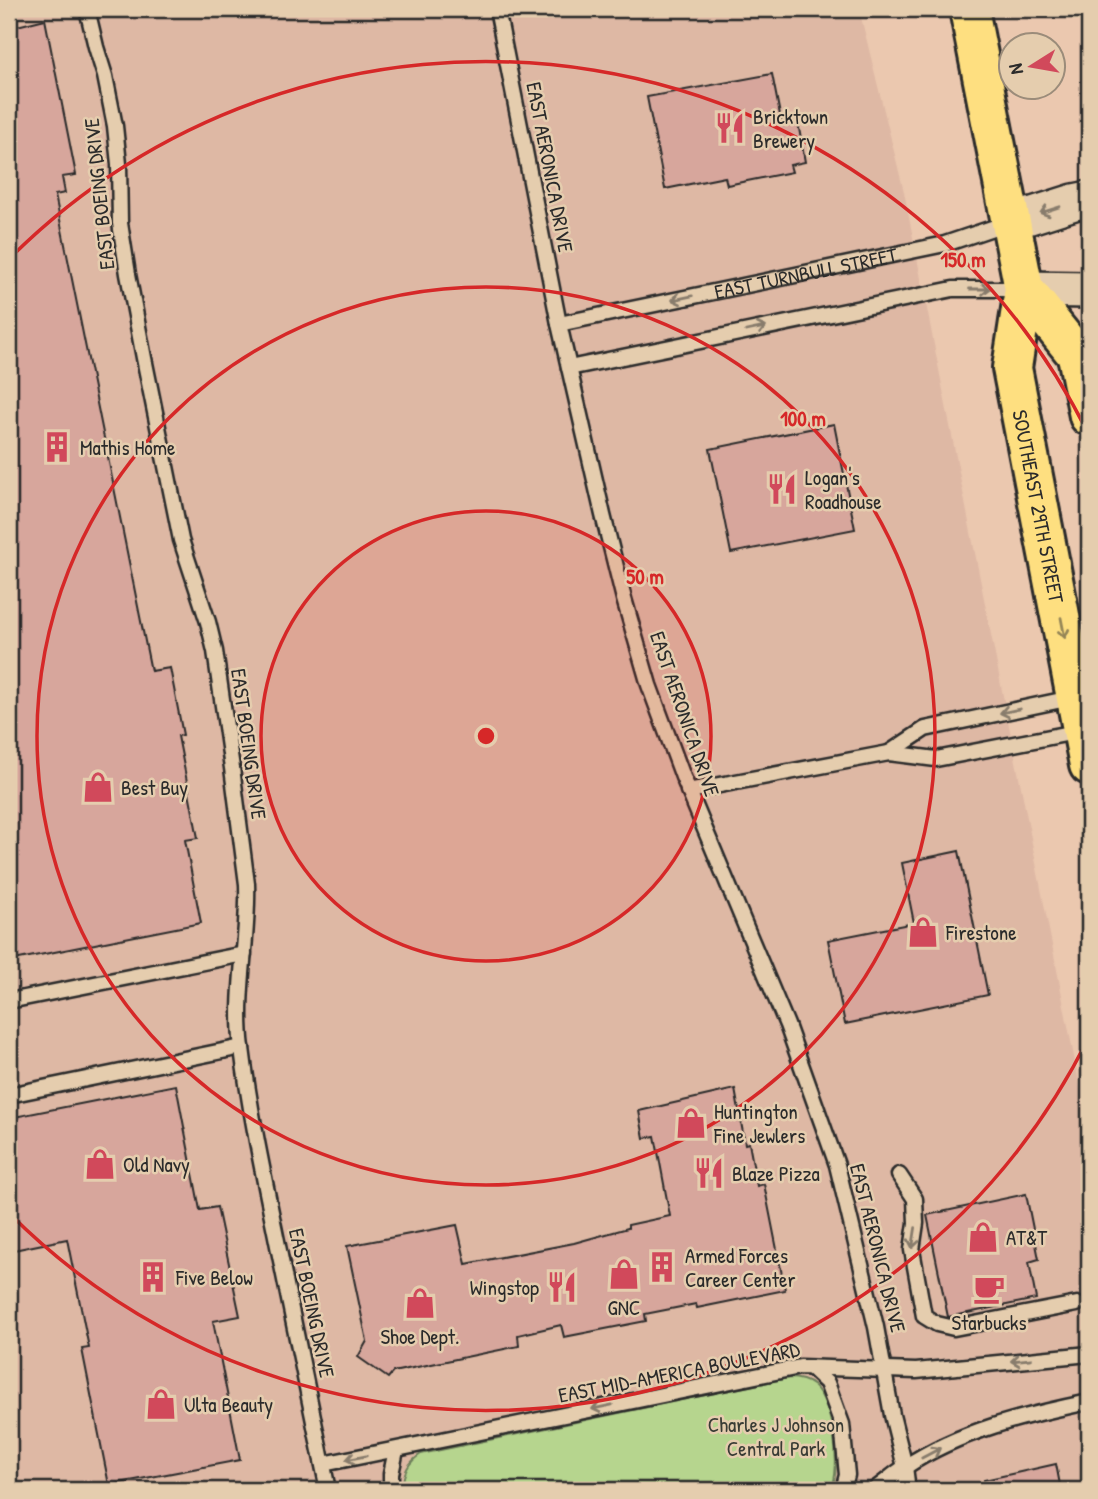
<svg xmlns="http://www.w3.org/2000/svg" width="1098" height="1499" viewBox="0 0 1098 1499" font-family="'Patrick Hand',sans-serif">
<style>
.built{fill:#deb8a4}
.green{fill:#b6d58e;stroke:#70805c;stroke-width:2}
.building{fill:#d7a69c;stroke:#2b2b2b;stroke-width:2}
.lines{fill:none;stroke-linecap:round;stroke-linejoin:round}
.service-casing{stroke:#2b2b2b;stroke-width:19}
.tertiary-casing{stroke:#2b2b2b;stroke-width:40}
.primary-casing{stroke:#2b2b2b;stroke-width:44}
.service{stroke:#e5cdae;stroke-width:14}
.tertiary{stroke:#e5cdae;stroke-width:35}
.primary{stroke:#fedf80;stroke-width:38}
.oneway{stroke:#887c6c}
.oneway2{stroke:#948556}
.ring{fill:none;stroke:#d62828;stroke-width:3.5}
.labels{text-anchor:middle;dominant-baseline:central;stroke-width:5;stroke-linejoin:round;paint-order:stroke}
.poi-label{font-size:21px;fill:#2b2b2b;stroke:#e5cdae;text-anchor:start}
.street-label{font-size:21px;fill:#2b2b2b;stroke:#e5cdae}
.park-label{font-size:21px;fill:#393c35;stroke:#e5cdae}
.centre{fill:#d62828;stroke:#e5cdae;stroke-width:3.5}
.ring-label{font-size:21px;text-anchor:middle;font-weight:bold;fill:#d62828;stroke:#e5cdae;stroke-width:5;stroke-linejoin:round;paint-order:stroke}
</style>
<rect width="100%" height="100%" fill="#ebc8af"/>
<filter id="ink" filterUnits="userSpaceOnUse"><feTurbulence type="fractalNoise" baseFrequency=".0143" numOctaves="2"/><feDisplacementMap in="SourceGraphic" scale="14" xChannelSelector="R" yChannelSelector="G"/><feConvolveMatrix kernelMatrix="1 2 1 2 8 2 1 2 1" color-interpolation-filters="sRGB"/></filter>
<g filter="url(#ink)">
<path class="built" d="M 9,9 L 859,9 L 904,192 L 1089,1133 L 1089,1490 L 9,1490 Z"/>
<path class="green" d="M 788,1378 C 797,1378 807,1380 814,1386 C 833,1403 842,1468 831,1490 L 403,1490 C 402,1475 407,1463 421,1454 Z"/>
<path class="building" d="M 45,19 L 76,175 L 62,177 L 65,193 L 55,195 L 151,671 L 170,668 L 183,735 L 178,736 L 198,838 L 185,840 L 201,923 L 9,961 L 9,28 Z
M 772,74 L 781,120 L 797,117 L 805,162 L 790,165 L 792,172 L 727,185 L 725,177 L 665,189 L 647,97 Z
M 834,424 L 855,529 L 731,553 L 710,449 Z
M 959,851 L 988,995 L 845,1024 L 828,940 L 914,923 L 902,863 Z
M 176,1085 L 200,1210 L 217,1207 L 240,1316 L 213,1321 L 240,1460 L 109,1485 L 82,1349 L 89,1348 L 67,1239 L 9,1251 L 9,1118 Z
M 735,1089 L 745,1144 L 749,1143 L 757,1186 L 764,1184 L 785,1290 L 697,1308 L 696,1304 L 645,1314 L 646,1321 L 564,1337 L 561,1325 L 518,1335 L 519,1346 L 393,1372 L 388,1378 L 358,1357 L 367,1341 L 347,1246 L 457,1225 L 466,1264 L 574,1243 L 628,1228 L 628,1225 L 670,1216 L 655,1136 L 644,1138 L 639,1111 Z
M 1026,1194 L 1039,1259 L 1029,1262 L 1036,1299 L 948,1317 L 927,1215 Z
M 1056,1464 L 1061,1490 L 985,1490 L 984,1480 Z"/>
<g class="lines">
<defs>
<g id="service">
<path d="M 87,9 L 96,47 L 105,76 L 115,126 L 119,164 L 120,223 L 128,274 L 144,358 L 181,540 L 208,622 L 215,651 L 232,768 L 247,884 C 249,938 235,993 242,1048 C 250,1113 264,1177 277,1241 C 294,1324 311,1407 328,1490"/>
<path d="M 497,9 L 559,324 L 603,515 L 624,599 L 649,685 L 683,777 L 787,1025 L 837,1165 L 876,1327 L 892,1415 L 905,1467 L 908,1490"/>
<path id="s1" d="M 559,324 L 945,244 L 1010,222"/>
<path d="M 569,368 L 953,289 L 1022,289"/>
<path d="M 889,753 L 925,729 L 1076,697"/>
<path d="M 688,791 L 889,753 L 936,759 L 1081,731"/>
<path d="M 9,1001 L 244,954"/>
<path d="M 9,1095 L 242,1047"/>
<path d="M 899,1175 L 915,1199 L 916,1223 L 912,1250 L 924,1316 L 937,1324 L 954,1328 L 1077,1304"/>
<path d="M 811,1368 L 827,1383 L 842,1424 L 847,1475 L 843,1490"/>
<path d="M 323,1464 L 800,1367 L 916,1371 L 1089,1354"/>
<path d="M 391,1490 L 391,1474 L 396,1450"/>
<path d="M 874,1490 C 884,1483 894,1474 905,1467 C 959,1431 1026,1415 1089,1402"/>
</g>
<path id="tertiary" d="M 1011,222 L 1074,202 L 1089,199
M 1024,289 L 1089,290"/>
<g id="primary">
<path id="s2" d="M 969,9 L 1024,289 L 1012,368 L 1089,765"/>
<path d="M 1024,289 L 1077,355 L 1089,416"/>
</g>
</defs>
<use href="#service" class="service-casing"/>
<use href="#tertiary" class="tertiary-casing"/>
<use href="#primary" class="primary-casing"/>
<use href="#service" class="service"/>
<use href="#tertiary" class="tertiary"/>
<use href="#primary" class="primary"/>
</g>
<defs><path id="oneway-shaft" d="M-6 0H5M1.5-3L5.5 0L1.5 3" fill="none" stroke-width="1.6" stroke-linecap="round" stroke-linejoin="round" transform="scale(1.75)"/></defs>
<g class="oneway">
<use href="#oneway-shaft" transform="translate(1050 210) rotate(162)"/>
<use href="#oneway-shaft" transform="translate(980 289)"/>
<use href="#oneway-shaft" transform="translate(682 298) rotate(168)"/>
<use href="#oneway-shaft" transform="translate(756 329) rotate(-12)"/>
<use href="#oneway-shaft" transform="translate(1010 711) rotate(168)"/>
<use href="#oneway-shaft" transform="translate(914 1238) rotate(99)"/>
<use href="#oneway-shaft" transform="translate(1021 1360) rotate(174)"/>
<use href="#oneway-shaft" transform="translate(602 1407) rotate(168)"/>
<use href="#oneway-shaft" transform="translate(931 1453) rotate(-28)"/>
<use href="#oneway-shaft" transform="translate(356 1458) rotate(169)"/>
</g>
<use class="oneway2" href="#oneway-shaft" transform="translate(1063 628) rotate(79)"/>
</g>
<circle cx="486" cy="736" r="225" fill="#d62828" fill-opacity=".12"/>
<g class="ring">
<circle cx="486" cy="736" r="225"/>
<circle cx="486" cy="736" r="449"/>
<path d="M1089 1037A674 674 0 0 1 9 1213M9 259A674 674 0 0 1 1089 435"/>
</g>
<defs>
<symbol id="restaurant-bare" viewBox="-9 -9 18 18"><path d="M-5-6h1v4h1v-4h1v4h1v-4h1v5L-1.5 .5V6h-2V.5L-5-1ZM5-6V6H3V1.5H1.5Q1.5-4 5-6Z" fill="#d1495b" stroke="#e5cdae" stroke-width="2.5" paint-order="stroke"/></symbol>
<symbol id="building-bare" viewBox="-9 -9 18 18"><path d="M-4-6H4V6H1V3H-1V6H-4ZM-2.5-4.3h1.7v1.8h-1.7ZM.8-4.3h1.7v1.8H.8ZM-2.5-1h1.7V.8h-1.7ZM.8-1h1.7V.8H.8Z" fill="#d1495b" stroke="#e5cdae" stroke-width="2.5" paint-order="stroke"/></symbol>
<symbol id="shop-bare" viewBox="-9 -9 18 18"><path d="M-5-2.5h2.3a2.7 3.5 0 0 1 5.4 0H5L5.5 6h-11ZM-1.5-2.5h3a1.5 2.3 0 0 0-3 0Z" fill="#d1495b" stroke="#e5cdae" stroke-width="2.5" paint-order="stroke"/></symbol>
<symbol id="cafe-bare" viewBox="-9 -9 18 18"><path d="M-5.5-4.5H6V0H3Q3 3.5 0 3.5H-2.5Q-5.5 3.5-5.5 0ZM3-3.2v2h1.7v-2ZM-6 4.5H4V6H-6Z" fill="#d1495b" stroke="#e5cdae" stroke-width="2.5" paint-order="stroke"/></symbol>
</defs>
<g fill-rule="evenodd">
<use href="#restaurant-bare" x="708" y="106" width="44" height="44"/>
<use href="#building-bare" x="35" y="425" width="44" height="44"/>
<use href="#restaurant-bare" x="760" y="467" width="44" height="44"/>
<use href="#shop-bare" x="76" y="765" width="44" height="44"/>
<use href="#shop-bare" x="901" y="910" width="44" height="44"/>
<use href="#shop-bare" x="669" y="1101" width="44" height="44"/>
<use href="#shop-bare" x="78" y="1142" width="44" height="44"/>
<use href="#restaurant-bare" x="687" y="1151" width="44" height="44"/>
<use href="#shop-bare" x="961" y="1215" width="44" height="44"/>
<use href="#building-bare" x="640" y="1245" width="44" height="44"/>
<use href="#shop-bare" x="602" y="1252" width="44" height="44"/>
<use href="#building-bare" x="131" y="1255" width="44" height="44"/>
<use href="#restaurant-bare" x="540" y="1265" width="44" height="44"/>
<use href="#cafe-bare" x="967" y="1267" width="44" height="44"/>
<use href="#shop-bare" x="398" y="1281" width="44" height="44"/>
<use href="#shop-bare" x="139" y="1382" width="44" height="44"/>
</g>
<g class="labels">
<g class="poi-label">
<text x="753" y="116">Bricktown<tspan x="753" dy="24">Brewery</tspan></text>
<text x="80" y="447">Mathis Home</text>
<text x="805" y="477">Logan's<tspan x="805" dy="24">Roadhouse</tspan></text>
<text x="121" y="787">Best Buy</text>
<text x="946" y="932">Firestone</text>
<text x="714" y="1111">Huntington<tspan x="714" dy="24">Fine Jewlers</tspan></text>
<text x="123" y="1164">Old Navy</text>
<text x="732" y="1173">Blaze Pizza</text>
<text x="1006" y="1237">AT&amp;T</text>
<text x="685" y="1255">Armed Forces<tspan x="685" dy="24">Career Center</tspan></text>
<text x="176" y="1277">Five Below</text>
<text x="539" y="1287" text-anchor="end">Wingstop</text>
<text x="624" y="1307" text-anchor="middle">GNC</text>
<text x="989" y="1322" text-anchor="middle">Starbucks</text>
<text x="420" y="1336" text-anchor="middle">Shoe Dept.</text>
<text x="184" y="1404">Ulta Beauty</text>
</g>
<g class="street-label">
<text transform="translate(550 167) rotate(79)">EAST AERONICA DRIVE</text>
<text transform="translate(99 194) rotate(-96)">EAST BOEING DRIVE</text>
<text stroke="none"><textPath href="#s1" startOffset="252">EAST TURNBULL STREET</textPath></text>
<text stroke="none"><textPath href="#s2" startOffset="506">SOUTHEAST 29TH STREET</textPath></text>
<text transform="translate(685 714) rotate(71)">EAST AERONICA DRIVE</text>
<text transform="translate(249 744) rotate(82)">EAST BOEING DRIVE</text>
<text transform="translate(878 1248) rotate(76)">EAST AERONICA DRIVE</text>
<text transform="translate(312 1303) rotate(78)">EAST BOEING DRIVE</text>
<text transform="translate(679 1372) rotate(-11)">EAST MID-AMERICA BOULEVARD</text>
</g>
<g class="park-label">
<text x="776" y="1424">Charles J Johnson<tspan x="776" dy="24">Central Park</tspan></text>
</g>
</g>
<circle cx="486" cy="736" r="10" class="centre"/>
<g class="ring-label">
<text x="963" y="267">150 m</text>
<text x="803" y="426">100 m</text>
<text x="645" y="584">50 m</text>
</g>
<rect width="1098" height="1499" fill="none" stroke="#e5cdae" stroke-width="35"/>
<rect x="18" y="18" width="1063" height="1464" fill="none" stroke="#2b2b2b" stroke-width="2.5" filter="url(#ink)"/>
<g transform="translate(1032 66) rotate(259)"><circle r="33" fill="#e5cdae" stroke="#9b8c7a" stroke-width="2"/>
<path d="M0-5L12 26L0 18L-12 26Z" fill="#d1495b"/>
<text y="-10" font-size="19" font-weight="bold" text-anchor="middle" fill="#2b2b2b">N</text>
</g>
</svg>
